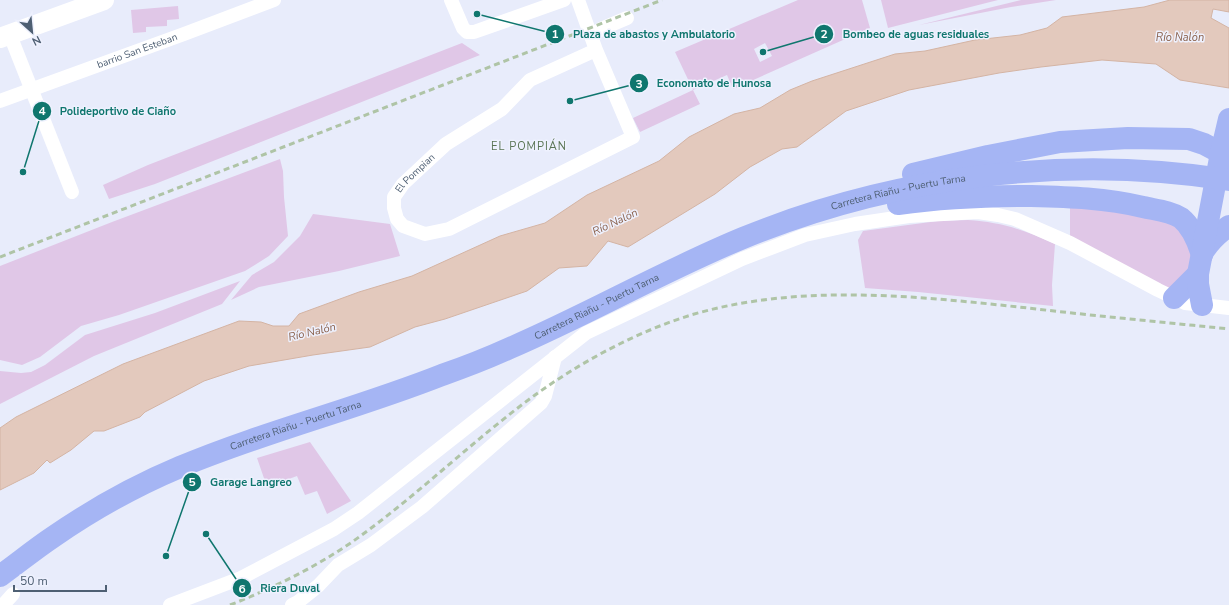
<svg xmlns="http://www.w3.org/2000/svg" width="1229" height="605" viewBox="0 0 1229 605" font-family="'Nunito Sans',sans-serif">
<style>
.green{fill:#e0c7e7;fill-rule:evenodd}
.water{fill:#e3c9bd;stroke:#d4b4a4}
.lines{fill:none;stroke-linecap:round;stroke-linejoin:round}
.street{stroke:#fff;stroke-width:14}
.secondary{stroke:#fff;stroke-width:20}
.primary{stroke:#a5b5f4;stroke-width:22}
.rail{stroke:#afc4a6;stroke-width:3;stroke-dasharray:6 4;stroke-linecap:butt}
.labels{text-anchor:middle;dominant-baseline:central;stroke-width:3;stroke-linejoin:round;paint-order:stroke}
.street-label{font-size:10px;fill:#4e5f73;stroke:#eef1fe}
.water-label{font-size:11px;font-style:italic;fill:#8a614c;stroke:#eef1fe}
.neighbourhood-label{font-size:11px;letter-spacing:1px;fill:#597454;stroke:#eef1fe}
.leader{fill:none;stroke:#0f766e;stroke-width:1.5}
.callout-dot{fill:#0f766e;stroke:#eef1fe;stroke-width:1.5}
.mark-label{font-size:12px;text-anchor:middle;font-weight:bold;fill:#fff}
.callout-label{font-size:11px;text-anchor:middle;font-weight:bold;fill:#0f766e;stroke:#eef1fe;stroke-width:3;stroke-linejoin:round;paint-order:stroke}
</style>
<rect width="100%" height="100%" fill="#e8ecfb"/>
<path class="green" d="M 798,0 L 862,0 L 870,28 L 733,89 L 727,75 L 693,90 L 700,104 L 640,132 L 633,118 L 693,90 L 675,52 ZM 765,43 L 772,56 L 760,62 L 754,49 Z
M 881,0 L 998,0 L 888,28 Z
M 1021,0 L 1056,0 L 1011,7 L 919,25 Z
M 178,6 L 179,19 L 167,20 L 167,26 L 146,27 L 146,32 L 133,33 L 131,10 Z
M 462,43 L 480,55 L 155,184 L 109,199 L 103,185 L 148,165 Z
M 280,159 L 283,171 L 284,197 L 288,236 L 269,256 L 245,271 L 119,315 L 81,326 L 40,357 L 22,365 L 0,360 L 0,266 L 112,222 Z
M 1070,197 L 1170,213 L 1202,255 L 1174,298 L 1070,243 Z
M 313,214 L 390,224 L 400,256 L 339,271 L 259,287 L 231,300 L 252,275 L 274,262 L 300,236 Z
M 968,220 C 1001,222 1025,230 1055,244 L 1052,285 L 1053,306 L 918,292 L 865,288 L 858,240 L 863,231 L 938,221 Z
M 240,281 L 222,304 L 94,356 L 0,404 L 0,371 L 21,373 L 31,372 L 45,365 L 85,335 L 155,313 Z
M 310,442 L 351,501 L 327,514 L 317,491 L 305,495 L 297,476 L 267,487 L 257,458 Z"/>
<path class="water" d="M 1170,0 L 1229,0 L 1229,12 L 1213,9 L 1211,18 L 1229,28 L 1229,88 L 1180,80 L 1156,64 L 1102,60 L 1041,67 L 999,73 L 909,90 L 846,111 L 797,147 L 782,149 L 750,167 L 715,194 L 628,247 L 608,241 L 587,266 L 559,268 L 527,291 L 445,319 L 415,327 L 370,347 L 313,355 L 249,366 L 204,381 L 145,412 L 140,417 L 104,431 L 94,431 L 71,450 L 50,463 L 47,460 L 34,473 L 0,490 L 0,428 L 16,417 L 123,364 L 239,321 L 261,322 L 273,326 L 289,326 L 299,314 L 359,292 L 412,276 L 500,236 L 545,223 L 587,195 L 659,161 L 689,137 L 734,114 L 760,108 L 790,90 L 812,81 L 895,54 L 925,51 L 975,40 L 1020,35 L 1047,28 L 1062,17 L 1144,7 Z"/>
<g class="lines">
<g class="street">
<path d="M 451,0 L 463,28 L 467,32 L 474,32 L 564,0"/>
<path id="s1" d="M 578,0 L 596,50 L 633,137 L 449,229 L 425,234 L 403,226 L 397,219 L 394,208 L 394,197 L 403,184 L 418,170 L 446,144 L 502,109 L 530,80 L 596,50"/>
<path d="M 10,35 L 72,192"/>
<path d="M 591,36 L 601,29 L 627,18"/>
<path id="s2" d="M 0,101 L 184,34 L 274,0"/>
<path d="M 3,605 L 13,594"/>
<path d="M 170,605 L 241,578 L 334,529 L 358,513 L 586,333 L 742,259 L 805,235 L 855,224 L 909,216 L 978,212 L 998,215 L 1015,219 L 1070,243 L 1158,290 L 1185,303 L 1229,308"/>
<path d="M 292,605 L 298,602 L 318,586 L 338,565 L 371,545 L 422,507 L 541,403 L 545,396 L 555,357"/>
</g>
<path class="secondary" d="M 0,38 L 104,0"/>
<g class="primary">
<path d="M 913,174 L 988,156 L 1060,142 L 1128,138 L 1189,139 L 1204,144 L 1221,153"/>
<path d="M 898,204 C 942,198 986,196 1031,196 C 1069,197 1106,198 1143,207 C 1156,210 1170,211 1181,218 C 1192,227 1198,242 1202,255"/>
<path d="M 1203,252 C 1210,241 1218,233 1229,226"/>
<path d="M 1174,298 L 1198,274"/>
<path d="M 1202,305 L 1198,284 L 1198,274 L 1221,153 L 1229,119"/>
<path id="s3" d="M 0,576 C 18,563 35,549 53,537 C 92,510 137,485 180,467 C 266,431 356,409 442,375 C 465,367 488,358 510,348 C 589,314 663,271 743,238 C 894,176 1068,154 1229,180"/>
</g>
<path class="rail" d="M 0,257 L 662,0
M 230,605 C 273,588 314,568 352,542 C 416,497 472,441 535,395 C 581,362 636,332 691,315 C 799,283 916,296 1028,308 C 1095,316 1162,322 1229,329"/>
</g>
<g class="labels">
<g class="street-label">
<text stroke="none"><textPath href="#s2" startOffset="146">barrio San Esteban</textPath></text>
<text stroke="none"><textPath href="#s1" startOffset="465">El Pompian</textPath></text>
<text stroke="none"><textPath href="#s3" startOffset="982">Carretera Riañu - Puertu Tarna</textPath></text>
<text stroke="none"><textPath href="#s3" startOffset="658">Carretera Riañu - Puertu Tarna</textPath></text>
<text stroke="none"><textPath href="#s3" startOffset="334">Carretera Riañu - Puertu Tarna</textPath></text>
</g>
<g class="water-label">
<text x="1180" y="37">Río Nalón</text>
<text transform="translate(615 222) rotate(-25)">Río Nalón</text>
<text transform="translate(312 332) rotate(-13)">Río Nalón</text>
</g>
<g class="neighbourhood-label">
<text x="529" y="146">EL POMPIÁN</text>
</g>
</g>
<path class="leader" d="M477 14L555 34M763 52L824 34M570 101L639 83M23 172L42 111M166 556L192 482M206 534L242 588"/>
<g class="callout-dot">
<circle cx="477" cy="14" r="4"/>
<circle cx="763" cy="52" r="4"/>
<circle cx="570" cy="101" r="4"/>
<circle cx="23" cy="172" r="4"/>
<circle cx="166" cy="556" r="4"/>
<circle cx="206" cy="534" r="4"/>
<circle cx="555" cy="34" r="10"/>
<circle cx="824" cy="34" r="10"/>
<circle cx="639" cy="83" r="10"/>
<circle cx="42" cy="111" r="10"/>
<circle cx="192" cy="482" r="10"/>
<circle cx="242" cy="588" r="10"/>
</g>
<g class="mark-label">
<text x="555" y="38">1</text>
<text x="824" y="38">2</text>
<text x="639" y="88">3</text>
<text x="42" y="115">4</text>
<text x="192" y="486">5</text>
<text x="242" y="593">6</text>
</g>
<g class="callout-label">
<text x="654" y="38">Plaza de abastos y Ambulatorio</text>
<text x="916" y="38">Bombeo de aguas residuales</text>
<text x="714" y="87">Economato de Hunosa</text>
<text x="118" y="115">Polideportivo de Ciaño</text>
<text x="251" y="486">Garage Langreo</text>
<text x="290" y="592">Riera Duval</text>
</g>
<g transform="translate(32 32) rotate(153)" stroke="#eef1fe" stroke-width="3" paint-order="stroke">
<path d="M0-3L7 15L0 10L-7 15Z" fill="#4e5f73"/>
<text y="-6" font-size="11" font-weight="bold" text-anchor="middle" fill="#4e5f73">N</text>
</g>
<path d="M14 585v6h92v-6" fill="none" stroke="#4e5f73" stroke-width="2"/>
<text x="20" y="585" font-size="12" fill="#4e5f73" stroke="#eef1fe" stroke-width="3" paint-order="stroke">50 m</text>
</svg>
